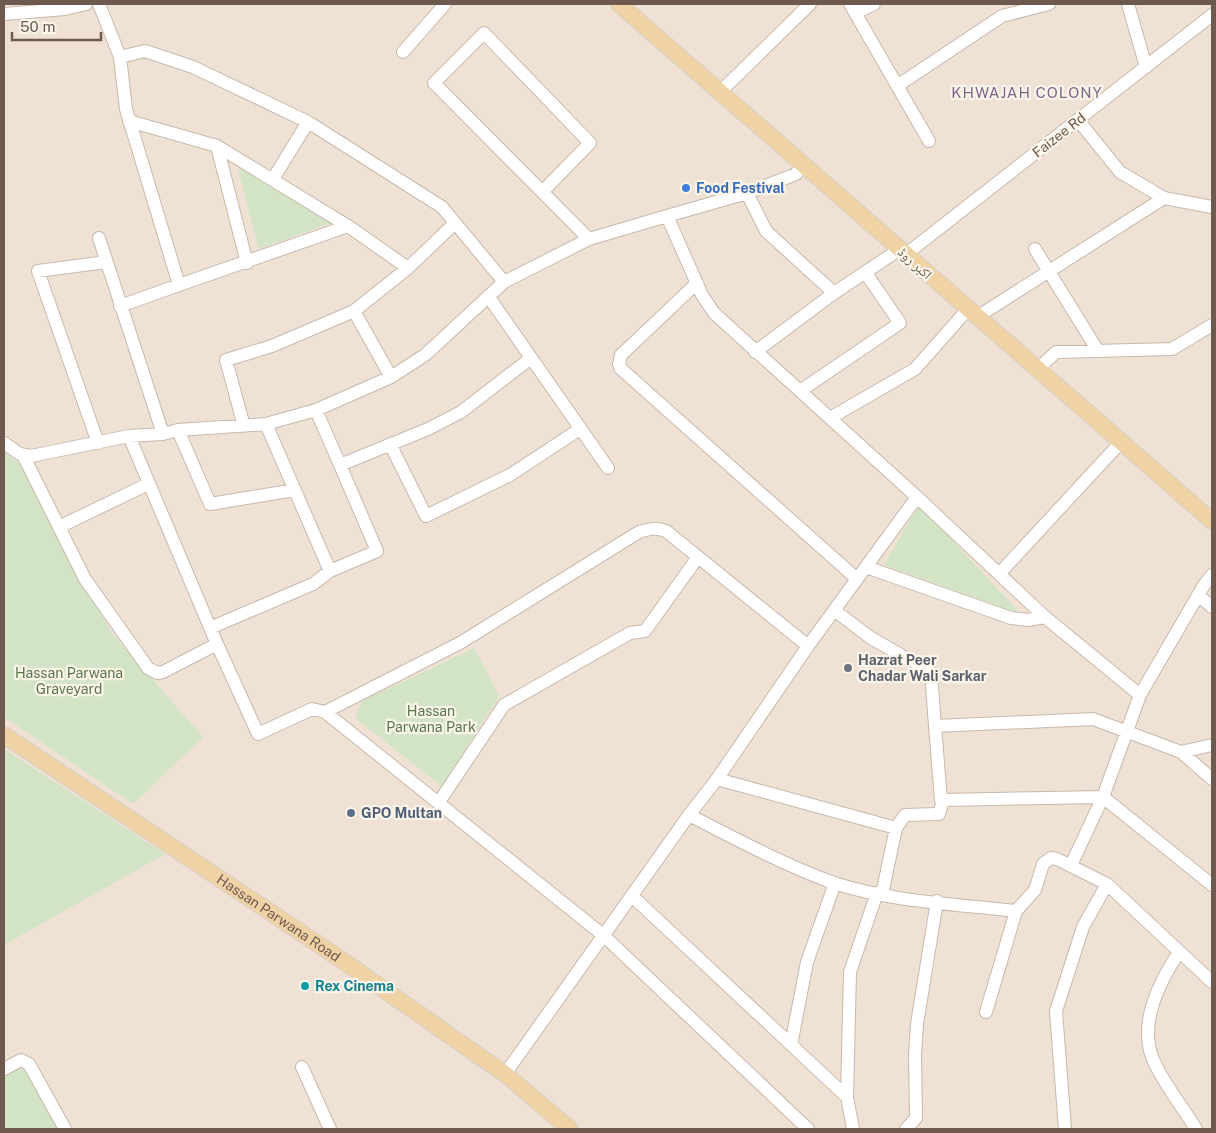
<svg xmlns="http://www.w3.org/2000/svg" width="1216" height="1133" viewBox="0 0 1216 1133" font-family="'Public Sans','Noto Naskh Arabic',sans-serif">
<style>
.residential{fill:#efe2d4}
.green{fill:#d2e4c5}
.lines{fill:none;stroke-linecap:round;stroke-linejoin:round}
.minor-casing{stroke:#c8b8ac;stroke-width:14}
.major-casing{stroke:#d6d1cd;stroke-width:18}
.minor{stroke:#fff;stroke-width:12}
.major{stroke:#efd3a5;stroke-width:16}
.shop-dot{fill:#3f7fe0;stroke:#fcf5ea;stroke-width:2}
.worship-dot{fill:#6b7280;stroke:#fcf5ea;stroke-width:2}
.service-dot{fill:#5c6f8a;stroke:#fcf5ea;stroke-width:2}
.culture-dot{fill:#0f9aa8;stroke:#fcf5ea;stroke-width:2}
.labels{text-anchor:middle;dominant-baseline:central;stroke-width:4.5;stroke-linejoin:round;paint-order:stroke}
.street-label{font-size:14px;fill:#6d594d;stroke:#fcf5ea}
.shop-label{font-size:14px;font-weight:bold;fill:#366cbe;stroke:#fcf5ea;text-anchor:start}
.worship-label{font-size:14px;font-weight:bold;fill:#5b616d;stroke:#fcf5ea;text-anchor:start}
.park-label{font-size:14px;fill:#58774a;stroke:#fcf5ea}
.service-label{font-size:14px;font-weight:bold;fill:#4e5e75;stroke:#fcf5ea;text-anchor:start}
.culture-label{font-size:14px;font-weight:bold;fill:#0d838f;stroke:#fcf5ea;text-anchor:start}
.neighbourhood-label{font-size:15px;letter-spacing:1px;fill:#7d668a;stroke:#fcf5ea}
</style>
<rect width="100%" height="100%" fill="#f9f1e4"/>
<path class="residential" d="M 4,4 L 1212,4 L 1212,1129 L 4,1129 Z"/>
<path class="green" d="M 247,166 L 331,223 L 259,249 L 238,170 Z
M 4,452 L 21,465 L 111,632 L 203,737 L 133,804 L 4,717 Z
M 919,505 L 1021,614 L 884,565 Z
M 474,648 L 499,696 L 442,786 L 355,718 L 362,701 Z
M 4,749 L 165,854 L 4,945 Z
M 29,1064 L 65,1129 L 4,1129 L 4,1069 Z"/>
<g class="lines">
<defs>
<path id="minor" d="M 99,4 L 120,57 L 145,51 L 193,67 L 308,122 L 442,207 L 504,282
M 850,4 L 929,141
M 1128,4 L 1146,67
M 855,13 L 874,4
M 4,14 L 65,9 L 86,4
M 403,52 L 445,4
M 120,57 L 126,109 L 179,285 L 348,226 L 408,268 L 354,311 L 272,346 L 226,360 L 244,426
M 897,86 L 1002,16 L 1049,4
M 719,93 L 810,4
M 1078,120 L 1120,172 L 1164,198 L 1212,207
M 129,121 L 217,146 L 247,263
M 217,146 L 348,226
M 802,165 L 796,174 L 747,193 L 667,216 L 702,295 L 714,313 L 917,497
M 273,179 L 308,122
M 543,191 L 590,143 L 484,33 L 434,83 L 589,239
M 747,193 L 766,231 L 834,293
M 99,238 L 163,434
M 1035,249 L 1098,351
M 905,255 L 1212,15
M 408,268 L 455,223
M 697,283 L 621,355 L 619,364 L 620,368 L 857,579
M 488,296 L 608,468
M 120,306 L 179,285
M 354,311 L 391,377
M 977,317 L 1164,198
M 755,352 L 834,293 L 900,249
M 1037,370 L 1056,352 L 1172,349 L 1212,325
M 800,391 L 900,323 L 865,272
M 316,410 L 340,465 L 428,429 L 461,412 L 531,358
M 830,418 L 915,369 L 968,309
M 266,424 L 330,571 L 377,551 L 340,465
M 178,430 L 210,504 L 295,490
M 129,436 L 217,644
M 4,443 L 20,454 L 31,456 L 129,436 L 163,434 L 178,430 L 266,424 L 316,410 L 391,377 L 425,355 L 504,282 L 589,239 L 667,216
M 98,443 L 38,271 L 106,262
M 390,444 L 426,516 L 510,475 L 580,429
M 23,455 L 85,579 L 148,668 L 157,673 L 163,672 L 217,644 L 258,734 L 312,709 L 325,712 L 460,643 L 639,532 C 649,529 656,527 666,531 L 808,646
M 59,527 L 148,484
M 866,567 L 1011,618 L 1028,620 L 1045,617
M 999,574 L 1121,442
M 1198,595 L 1212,607
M 834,610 L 871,638 L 931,672 L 935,726 L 1093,719 L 1181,752 L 1212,745
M 210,628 L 313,584 L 330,571
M 325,712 L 603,935 L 808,1129
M 935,726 L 941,800 L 1103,797 L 1212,885
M 1181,752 L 1212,779
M 717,779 L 896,828 L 905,815 L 939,814 L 943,801
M 439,802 L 504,705 L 630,633 L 645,631 L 698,557
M 689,815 C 736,839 784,865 834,883 C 892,902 956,904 1016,911 L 986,1012
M 1071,865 L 1103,797 L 1140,695 L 1204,585 L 1212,575
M 882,894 L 896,828
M 632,896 L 847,1097
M 1016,911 L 1035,890 L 1043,864 L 1051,858 L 1057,859 L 1107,884 L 1212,982
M 1179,952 C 1160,981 1139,1021 1152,1057 C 1162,1082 1182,1106 1196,1129
M 791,1045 L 807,962 L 835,883
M 302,1067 L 330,1129
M 4,1069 L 21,1060 L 29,1064 L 65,1129
M 505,1074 L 689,815 L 717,779 L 808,646 L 917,497 L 1045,617 L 1140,695
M 853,1129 L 847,1097 L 850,972 L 877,893
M 906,1129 L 916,1118 L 915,1055 L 917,1024 L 937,901
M 1065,1129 L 1056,1011 L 1083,927 L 1107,884"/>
<g id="major">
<path d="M 619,4 L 1212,521"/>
<path id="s1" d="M 4,735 L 333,954 L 505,1074 L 570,1129"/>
</g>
</defs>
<use href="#minor" class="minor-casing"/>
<use href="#major" class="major-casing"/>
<use href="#minor" class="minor"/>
<use href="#major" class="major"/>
</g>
<circle class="shop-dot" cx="686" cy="188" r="5"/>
<circle class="worship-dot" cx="848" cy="668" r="5"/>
<circle class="service-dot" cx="351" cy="813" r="5"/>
<circle class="culture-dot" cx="305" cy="986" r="5"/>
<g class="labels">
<g class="street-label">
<text transform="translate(1059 135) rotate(-38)">Faizee Rd</text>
<text transform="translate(915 263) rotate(42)">اکبر روڈ</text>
<text stroke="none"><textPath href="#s1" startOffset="330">Hassan Parwana Road</textPath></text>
</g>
<g class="shop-label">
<text x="696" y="188">Food Festival</text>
</g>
<g class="worship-label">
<text x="858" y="660">Hazrat Peer<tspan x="858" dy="16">Chadar Wali Sarkar</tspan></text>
</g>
<g class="park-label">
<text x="69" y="673">Hassan Parwana<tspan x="69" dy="16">Graveyard</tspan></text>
<text x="431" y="711">Hassan<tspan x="431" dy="16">Parwana Park</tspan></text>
</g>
<g class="service-label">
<text x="361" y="813">GPO Multan</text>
</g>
<g class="culture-label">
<text x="315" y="986">Rex Cinema</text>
</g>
<g class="neighbourhood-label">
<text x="1027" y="92">KHWAJAH COLONY</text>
</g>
</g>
<rect width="1216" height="1133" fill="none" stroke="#6d594d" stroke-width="10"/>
<path d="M12 32v8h89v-8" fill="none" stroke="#6d594d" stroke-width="2.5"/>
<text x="20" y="32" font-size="15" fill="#6d594d" stroke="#fcf5ea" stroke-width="4" paint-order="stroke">50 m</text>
</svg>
